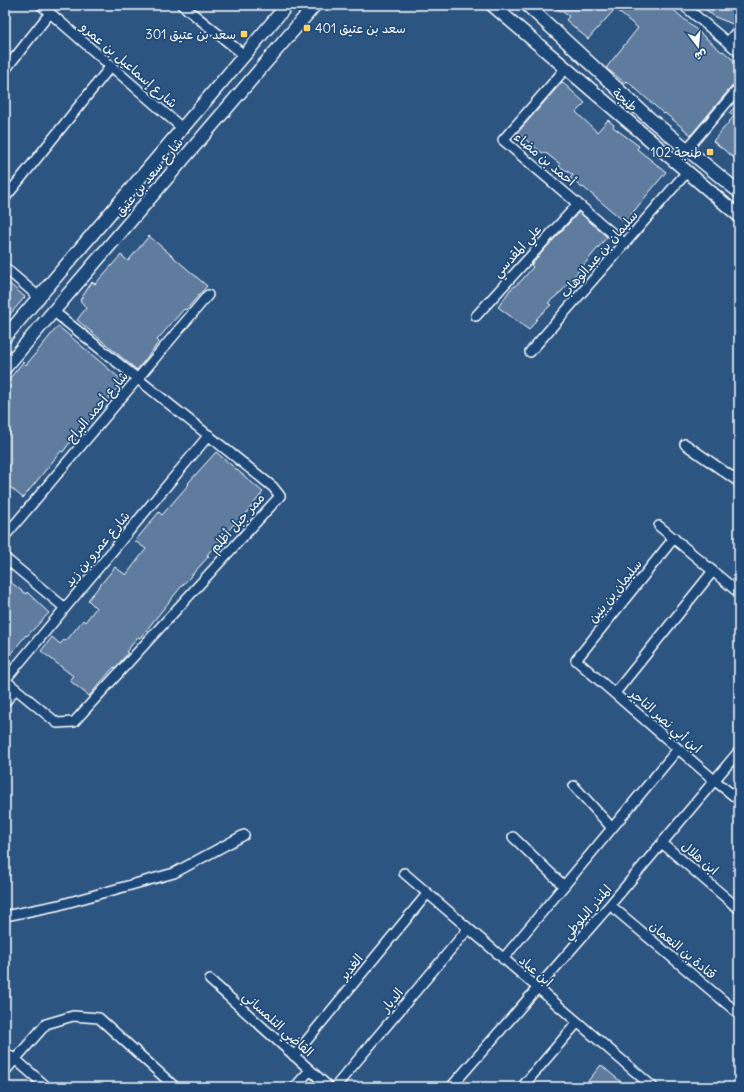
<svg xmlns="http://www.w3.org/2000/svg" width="744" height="1092" viewBox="0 0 744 1092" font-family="Delius,'Playpen Sans Arabic',sans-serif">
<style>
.building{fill:#5e7c9f;stroke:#fff}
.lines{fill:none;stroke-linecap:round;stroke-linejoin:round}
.street-casing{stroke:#fff;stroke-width:12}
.secondary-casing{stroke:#fff;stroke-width:15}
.street{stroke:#1f4a7a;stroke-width:9}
.secondary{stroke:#1f4a7a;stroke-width:12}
.poi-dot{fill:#ffd166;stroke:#1f4a7a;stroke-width:1.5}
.labels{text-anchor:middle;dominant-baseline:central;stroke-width:3.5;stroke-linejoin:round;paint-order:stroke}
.poi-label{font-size:13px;fill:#fff;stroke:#1f4a7a;text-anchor:end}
.street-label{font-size:13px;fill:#fff;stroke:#1f4a7a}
</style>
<rect width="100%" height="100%" fill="#2c5582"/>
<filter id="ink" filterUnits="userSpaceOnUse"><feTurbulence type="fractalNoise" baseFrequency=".025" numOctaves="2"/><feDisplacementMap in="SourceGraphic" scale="8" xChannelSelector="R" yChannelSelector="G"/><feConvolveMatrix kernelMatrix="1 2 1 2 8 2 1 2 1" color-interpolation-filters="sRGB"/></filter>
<g filter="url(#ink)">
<path class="building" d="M 551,5 L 668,5 L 722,52 L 723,51 L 739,65 L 739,82 L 734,84 L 691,135 L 665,113 L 664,114 L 627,81 L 625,83 L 606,68 L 638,28 L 615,9 L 588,39 L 566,20 L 569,16 Z
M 700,5 L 739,5 L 739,23 L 735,25 L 715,17 Z
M 562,82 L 585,103 L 576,112 L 597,132 L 608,120 L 614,125 L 613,127 L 639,146 L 637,149 L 666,172 L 625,222 L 583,187 L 582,188 L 570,178 L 573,175 L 559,166 L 560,164 L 547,154 L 541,152 L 517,133 Z
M 739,103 L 739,162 L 713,141 L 734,116 L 729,113 Z
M 579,212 L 607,237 L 562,291 L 548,303 L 551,305 L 539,316 L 529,330 L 498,307 L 511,289 L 521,281 L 533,267 L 531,265 L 535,260 Z
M 149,236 L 207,286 L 186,310 L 184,309 L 157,340 L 159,342 L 137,370 L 77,320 L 86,308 L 80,300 L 92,282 L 95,284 L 121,255 L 128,261 Z
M 5,280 L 25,297 L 5,320 Z
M 58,326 L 123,381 L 74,439 L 73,438 L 63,452 L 61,451 L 23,498 L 10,487 L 5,494 L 5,384 L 23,362 L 26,365 Z
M 216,452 L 263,492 L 236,526 L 234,524 L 207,555 L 209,556 L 181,587 L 140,638 L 138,637 L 126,652 L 128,653 L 115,668 L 114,667 L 89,696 L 69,680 L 73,676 L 41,651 L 52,637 L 60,644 L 64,640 L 66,641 L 83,620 L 85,622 L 96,608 L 88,600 L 115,567 L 126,575 L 146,549 L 135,541 L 159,512 L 162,515 L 189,484 L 188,483 Z
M 5,578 L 26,594 L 27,592 L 49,613 L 27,636 L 26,635 L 5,661 Z
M 601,1065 L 627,1087 L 583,1087 Z"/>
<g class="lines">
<defs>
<path id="street" d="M 41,5 L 182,128
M 182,5 L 244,55
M 683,5 L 739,52
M 728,42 L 739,29
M 566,68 L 503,140 L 625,244
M 5,70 L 50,13
M 687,149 L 739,88
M 5,198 L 111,66
M 5,268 L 39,297
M 476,316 L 578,204
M 530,352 L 687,172
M 685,444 L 739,482
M 659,526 L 739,593
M 5,536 L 208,295
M 674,538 L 576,660 L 714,780 L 739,800
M 5,558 L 65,608
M 5,680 L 57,723 L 74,722 L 280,496 L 273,487 L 53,311
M 5,680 L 209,435
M 615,693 L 713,571
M 5,702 L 15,690
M 574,786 L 612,828
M 513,837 L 564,886
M 662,843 L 739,909
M 404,873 L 653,1087
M 610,905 L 739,1014
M 5,916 L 59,905 L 174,873 L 244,835
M 503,959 L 678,749
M 210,980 L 329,1087
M 5,1053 L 15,1059 L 47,1087
M 294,1056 L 427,894
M 5,1071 L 46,1024 L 73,1016 L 99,1018 L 175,1087
M 295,1087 L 310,1070
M 335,1087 L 468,929
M 451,1087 L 610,905 L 739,751
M 522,1087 L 577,1023"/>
<path id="secondary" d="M 492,5 L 739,216
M 527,5 L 649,118 L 739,192
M 5,337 L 287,5
M 5,368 L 315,5"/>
</defs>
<use href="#street" class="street-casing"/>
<use href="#secondary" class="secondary-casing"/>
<use href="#street" class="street"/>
<use href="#secondary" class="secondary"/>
</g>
</g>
<g class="poi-dot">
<rect x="303" y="24" width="8" height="8" rx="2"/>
<rect x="240" y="30" width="8" height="8" rx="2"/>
<rect x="706" y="148" width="8" height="8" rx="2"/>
</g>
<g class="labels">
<g class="poi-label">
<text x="315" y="28" text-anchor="start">سعد بن عتيق 401</text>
<text x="236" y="34">سعد بن عتيق 301</text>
<text x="702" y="152">طنجة 102</text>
</g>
<g class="street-label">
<text transform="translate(129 65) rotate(41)">شارع إسماعيل بن عمرو</text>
<text transform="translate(625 100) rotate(41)">طنجة</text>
<text transform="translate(545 159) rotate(40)">أحمد بن مضاء</text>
<text transform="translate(149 177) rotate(-50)">شارع سعد بن عتيق</text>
<text transform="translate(517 251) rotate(-48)">علي المقدسي</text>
<text transform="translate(599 254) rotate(-49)">سليمان بن عبدالوهاب</text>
<text transform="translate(97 407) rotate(-50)">شارع أحمد البراج</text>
<text transform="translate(237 523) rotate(-48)">ممر جبل أظلم</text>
<text transform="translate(97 549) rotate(-50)">شارع عمرو بن زيد</text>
<text transform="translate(615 591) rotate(-51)">سليمان بن بنين</text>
<text transform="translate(666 721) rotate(41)">ابن أبي نصر التاجر</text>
<text transform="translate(700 858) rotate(40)">ابن هلال</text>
<text transform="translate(587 912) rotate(-49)">المنذر البلوطي</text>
<text transform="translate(683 950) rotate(40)">قتادة بن النعمان</text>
<text transform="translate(351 967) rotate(-51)">الغدير</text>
<text transform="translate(536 971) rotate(41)">ابن عباد</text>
<text transform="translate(392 1000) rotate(-50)">الديار</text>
<text transform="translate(278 1024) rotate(42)">القاضي التلمساني</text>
</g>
</g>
<rect width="744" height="1092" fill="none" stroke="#1f4a7a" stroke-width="20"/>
<rect x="10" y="10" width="724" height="1072" fill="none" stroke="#fff" stroke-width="1.5" filter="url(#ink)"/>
<g transform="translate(698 46) rotate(164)" stroke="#1f4a7a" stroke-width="3" paint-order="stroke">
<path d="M0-3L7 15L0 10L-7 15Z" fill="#ffffff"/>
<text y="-6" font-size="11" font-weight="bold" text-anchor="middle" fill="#ffffff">ش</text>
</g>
</svg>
